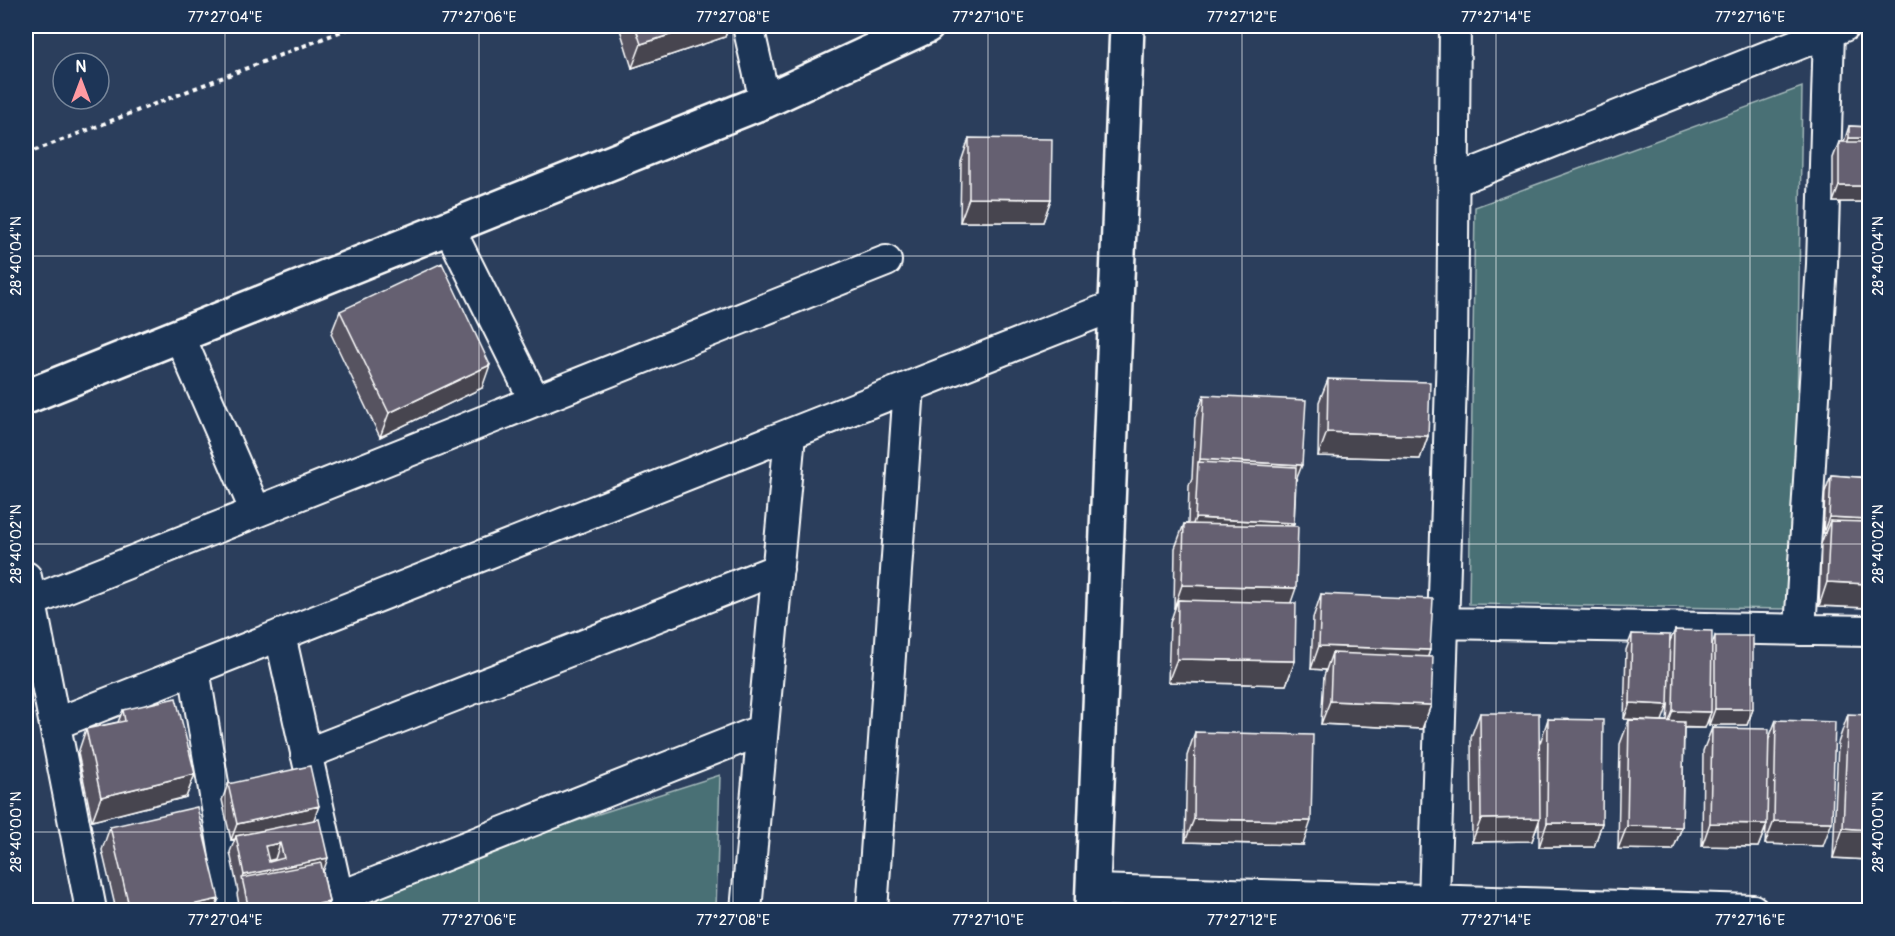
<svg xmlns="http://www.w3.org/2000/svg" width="1895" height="936" viewBox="0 0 1895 936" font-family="Pangolin,sans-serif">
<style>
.green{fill:#487074;stroke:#a4b8ba;stroke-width:1.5}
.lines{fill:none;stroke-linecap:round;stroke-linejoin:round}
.street-casing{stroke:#fff;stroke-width:34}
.secondary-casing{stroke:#fff;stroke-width:38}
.path{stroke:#fff;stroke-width:4;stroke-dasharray:4.5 4.5;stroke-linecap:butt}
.street{stroke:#1d3557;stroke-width:30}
.secondary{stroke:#1d3557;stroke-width:33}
.wall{fill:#575361;stroke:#fff;stroke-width:1.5}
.shaded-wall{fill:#47444f;stroke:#fff;stroke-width:1.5}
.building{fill:#656171;stroke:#fff;stroke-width:1.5;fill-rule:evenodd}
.ticks{fill:none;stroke:#fff;stroke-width:1.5;stroke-opacity:0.45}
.neatline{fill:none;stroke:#fff;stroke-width:2}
.ticks-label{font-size:15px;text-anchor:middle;fill:#fff}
</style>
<rect width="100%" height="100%" fill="#2b3e5c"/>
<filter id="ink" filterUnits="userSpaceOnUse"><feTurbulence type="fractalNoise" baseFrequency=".0167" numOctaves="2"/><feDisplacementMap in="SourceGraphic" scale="12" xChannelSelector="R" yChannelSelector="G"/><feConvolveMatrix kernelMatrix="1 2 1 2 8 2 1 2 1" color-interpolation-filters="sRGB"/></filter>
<g filter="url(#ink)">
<path class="green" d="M 1802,87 L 1794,609 L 1469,604 L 1475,207 Z
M 720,775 L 716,910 L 340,910 L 339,897 Z"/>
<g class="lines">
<defs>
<path id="street" d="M 748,26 L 765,101
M 1454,181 L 1844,26
M 449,228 L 535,401
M 179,335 L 256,512
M 26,577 L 91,910
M 30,602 L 886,261
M 1443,623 L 1870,631
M 1800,630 L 1822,264 L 1829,32
M 280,635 L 341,910
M 194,669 L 234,910
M 55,724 L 1114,306
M 306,754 L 778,569
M 1094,890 L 1753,910
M 339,897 L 762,730
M 1434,901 L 1452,352 L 1455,26
M 746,910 L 790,435
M 872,910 L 909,387"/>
<path id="secondary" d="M 26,397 L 765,101 L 927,26
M 1092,910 L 1127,26"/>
</defs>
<use href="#street" class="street-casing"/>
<use href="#secondary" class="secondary-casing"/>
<path class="path" d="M 26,154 L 355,26"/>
<use href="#street" class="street"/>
<use href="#secondary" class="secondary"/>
</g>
<path class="wall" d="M 619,26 L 729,26 L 725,37 L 632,68 Z
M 1849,126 L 1869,127 L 1869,202 L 1833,202 L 1833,158 L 1839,142 L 1844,142 Z
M 969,138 L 1051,199 L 1043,222 L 960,222 L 961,162 Z
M 340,311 L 482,388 L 380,437 L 331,334 Z
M 1328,379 L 1428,436 L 1420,459 L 1318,456 L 1319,402 Z
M 1204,395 L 1296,482 L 1294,523 L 1293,526 L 1291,603 L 1295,661 L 1286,685 L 1168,682 L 1170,623 L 1175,608 L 1174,608 L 1175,548 L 1184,524 L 1188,524 L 1189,485 L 1192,478 L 1195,418 Z
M 1831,475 L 1869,478 L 1869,608 L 1819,606 L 1821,544 L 1825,533 L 1823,533 L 1825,492 Z
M 1321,594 L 1430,650 L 1428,656 L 1431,705 L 1422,729 L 1321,724 L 1324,676 L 1326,670 L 1311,669 L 1313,618 Z
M 1675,630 L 1712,645 L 1715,636 L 1753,709 L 1747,725 L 1709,725 L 1709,717 L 1705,728 L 1684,728 L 1682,827 L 1673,850 L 1618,849 L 1620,744 L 1629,720 L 1667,721 L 1668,706 L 1624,719 L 1626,650 L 1632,634 L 1670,641 Z
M 123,710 L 195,774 L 186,797 L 92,821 L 78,753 L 86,729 L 118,722 Z
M 1480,713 L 1540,743 L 1548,719 L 1602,823 L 1594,847 L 1539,847 L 1539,821 L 1532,841 L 1472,842 L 1471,737 Z
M 1848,714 L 1869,860 L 1833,858 L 1838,743 Z
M 1776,720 L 1823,846 L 1765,844 L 1766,827 L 1758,847 L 1702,846 L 1703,751 L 1712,728 L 1768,741 Z
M 1195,732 L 1303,845 L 1185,842 L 1187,756 Z
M 228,784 L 314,820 L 323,872 L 329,902 L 325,910 L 240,910 L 237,894 L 238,891 L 230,852 L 235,839 L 231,840 L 222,800 Z
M 110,827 L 214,910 L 116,910 L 102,850 Z"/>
<path class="shaded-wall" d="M 698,26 L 729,26 L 725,37 L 632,68 L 641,44 Z
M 1849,138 L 1869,138 L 1869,155 L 1843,154 Z
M 1839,186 L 1869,186 L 1869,202 L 1833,202 Z
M 969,198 L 1051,199 L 1043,222 L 960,222 Z
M 490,365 L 482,388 L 380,437 L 389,413 Z
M 1327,432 L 1428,436 L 1420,459 L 1318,456 Z
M 1200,459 L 1302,465 L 1293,488 L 1198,466 Z
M 1829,517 L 1869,519 L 1869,536 L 1830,521 L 1825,533 L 1823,533 Z
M 1195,518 L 1294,523 L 1285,547 L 1187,541 Z
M 1827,582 L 1869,584 L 1869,608 L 1819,606 Z
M 1182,585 L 1296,588 L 1288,611 L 1178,600 L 1175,608 L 1174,608 Z
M 1319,646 L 1430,650 L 1422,674 L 1332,653 L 1326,670 L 1311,669 Z
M 1177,659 L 1295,661 L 1286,685 L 1168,682 Z
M 1330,701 L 1431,705 L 1422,729 L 1321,724 Z
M 1630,703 L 1668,705 L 1662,721 L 1624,719 Z
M 1715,709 L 1753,709 L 1747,725 L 1709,725 Z
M 1673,711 L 1711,712 L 1705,728 L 1667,727 Z
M 195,774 L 186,797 L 92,821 L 101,797 Z
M 319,806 L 313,822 L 236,836 L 235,839 L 231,840 L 237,824 Z
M 1540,818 L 1532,841 L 1472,842 L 1481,819 Z
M 1194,819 L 1311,821 L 1303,845 L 1185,842 Z
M 1774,821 L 1832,822 L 1823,846 L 1765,844 Z
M 1547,823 L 1602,823 L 1594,847 L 1539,847 Z
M 1710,823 L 1767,824 L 1758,847 L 1702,846 Z
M 1627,826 L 1682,827 L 1673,850 L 1618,849 Z
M 1843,828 L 1869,830 L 1869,860 L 1833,858 Z
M 280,843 L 275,859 L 259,863 L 265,846 Z
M 328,858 L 322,875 L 243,879 L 244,875 Z
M 219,899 L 214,910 L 169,910 Z
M 329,902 L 325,910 L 284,910 Z"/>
<path class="building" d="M 635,26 L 698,26 L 641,44 Z
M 1849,126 L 1869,127 L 1869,138 L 1849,138 Z
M 969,138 L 1052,139 L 1051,199 L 969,198 Z
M 1839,142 L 1869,142 L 1869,186 L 1839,186 Z
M 442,263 L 490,365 L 389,413 L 340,311 Z
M 1328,379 L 1430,382 L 1428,436 L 1327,432 Z
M 1204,395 L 1306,400 L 1302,465 L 1200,459 Z
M 1198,462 L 1296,467 L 1294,523 L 1195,518 Z
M 1831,475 L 1869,478 L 1869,519 L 1829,517 Z
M 1830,521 L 1869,522 L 1869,584 L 1827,582 Z
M 1184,524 L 1298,526 L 1296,588 L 1182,585 Z
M 1321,594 L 1433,599 L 1430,650 L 1319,646 Z
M 1178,600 L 1296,603 L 1295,661 L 1177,659 Z
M 1675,630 L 1712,631 L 1711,712 L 1673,711 Z
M 1632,634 L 1670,635 L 1668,705 L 1630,703 Z
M 1715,636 L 1753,636 L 1753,709 L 1715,709 Z
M 1332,653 L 1433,657 L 1431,705 L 1330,701 Z
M 176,698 L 195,774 L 101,797 L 86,729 L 125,721 L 123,710 Z
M 1480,713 L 1539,713 L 1540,818 L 1481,819 Z
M 1848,714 L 1869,715 L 1869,830 L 1843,828 Z
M 1548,719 L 1603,720 L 1602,823 L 1547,823 Z
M 1629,720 L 1684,722 L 1682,827 L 1627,826 Z
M 1776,720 L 1835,722 L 1832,822 L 1774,821 Z
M 1712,728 L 1769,729 L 1767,824 L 1710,823 Z
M 1195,732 L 1313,735 L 1311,821 L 1194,819 Z
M 310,766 L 319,806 L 237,824 L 228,784 Z
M 197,807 L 219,899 L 169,910 L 130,910 L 110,827 Z
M 319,819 L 328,858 L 244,875 L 236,836 ZM 280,843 L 284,858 L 269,862 L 265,846 Z
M 321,863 L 329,902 L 284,910 L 249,910 L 242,878 Z"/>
</g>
<path class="ticks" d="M 225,26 L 225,910M 479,26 L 479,910M 733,26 L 733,910M 988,26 L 988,910M 1242,26 L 1242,910M 1496,26 L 1496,910M 1750,26 L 1750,910M 26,256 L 1870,256M 26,544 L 1870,544M 26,832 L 1870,832"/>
<rect width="1895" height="936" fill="none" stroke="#1d3557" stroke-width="66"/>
<g transform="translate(81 81)"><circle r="28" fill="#1d3557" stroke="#77869a" stroke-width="1.5"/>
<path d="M0-4.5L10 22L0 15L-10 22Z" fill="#ff9aa2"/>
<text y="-9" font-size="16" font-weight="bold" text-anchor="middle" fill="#ffffff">N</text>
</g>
<rect x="33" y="33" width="1829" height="870" class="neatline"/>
<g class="ticks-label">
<text x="225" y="22">77°27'04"E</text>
<text x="479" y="22">77°27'06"E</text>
<text x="733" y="22">77°27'08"E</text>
<text x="988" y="22">77°27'10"E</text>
<text x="1242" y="22">77°27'12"E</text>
<text x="1496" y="22">77°27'14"E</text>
<text x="1750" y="22">77°27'16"E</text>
<text transform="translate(16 256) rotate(-90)" y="5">28°40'04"N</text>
<text transform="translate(1878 256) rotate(-90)" y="5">28°40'04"N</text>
<text transform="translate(16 544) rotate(-90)" y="5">28°40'02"N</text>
<text transform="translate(1878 544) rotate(-90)" y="5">28°40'02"N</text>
<text transform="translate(16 832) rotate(-90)" y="5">28°40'00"N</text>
<text transform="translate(1878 832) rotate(-90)" y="5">28°40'00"N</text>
<text x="225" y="925">77°27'04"E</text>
<text x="479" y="925">77°27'06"E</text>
<text x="733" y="925">77°27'08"E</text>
<text x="988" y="925">77°27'10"E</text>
<text x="1242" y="925">77°27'12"E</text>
<text x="1496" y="925">77°27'14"E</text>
<text x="1750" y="925">77°27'16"E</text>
</g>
</svg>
